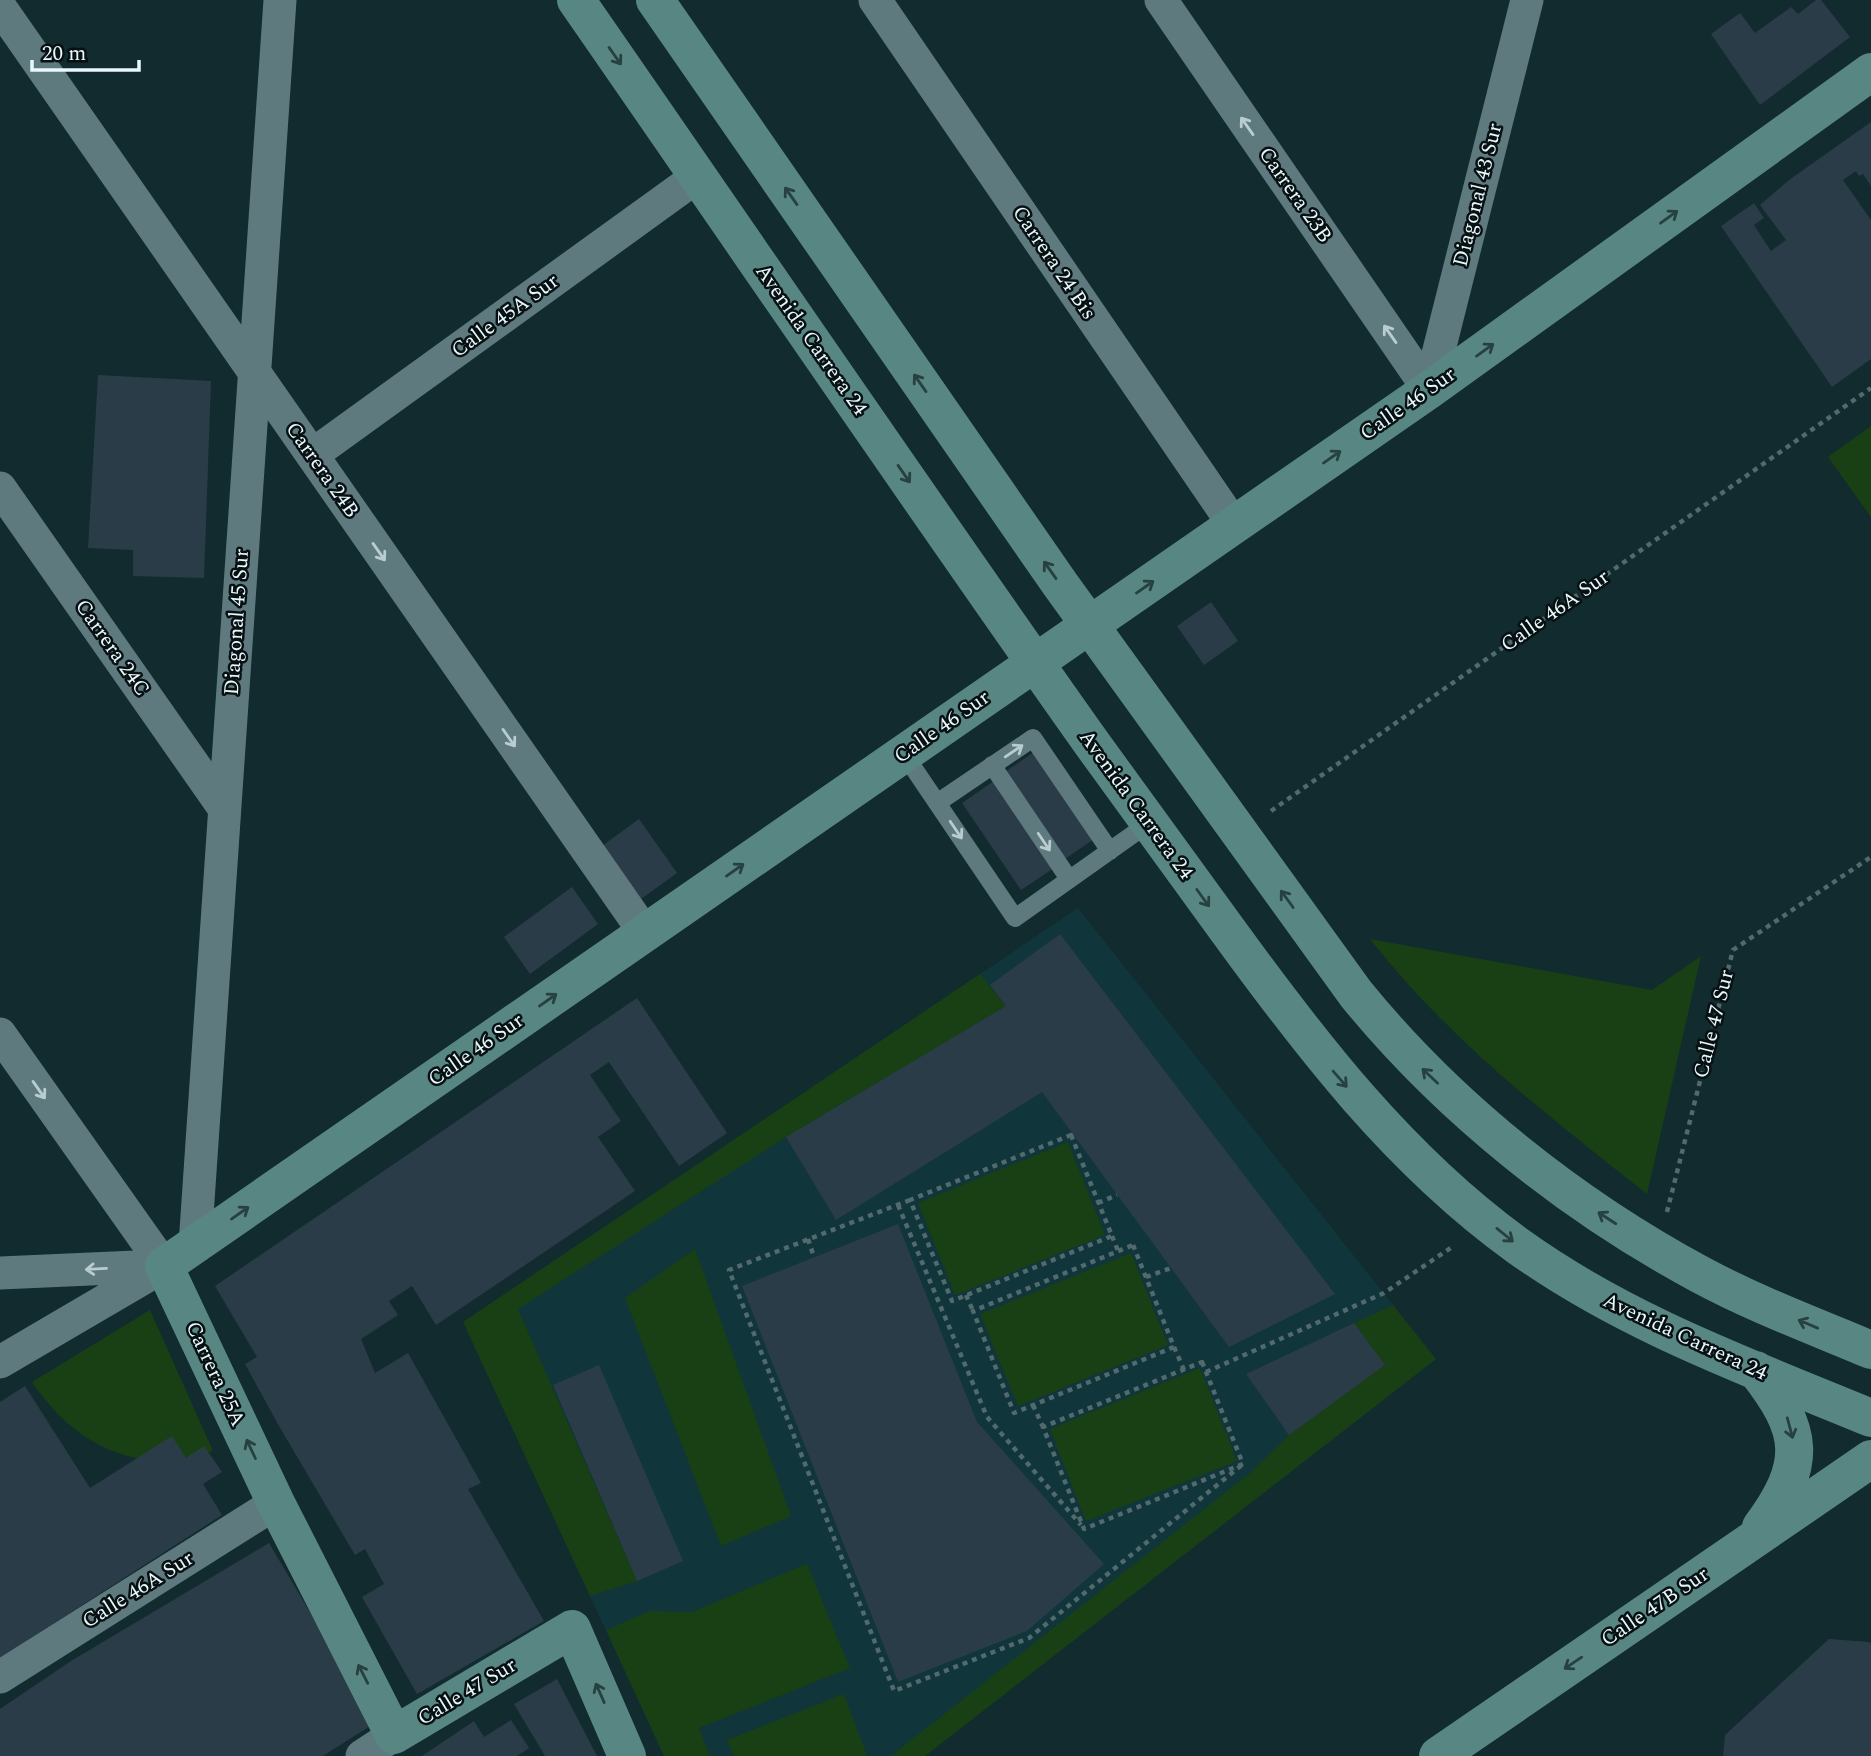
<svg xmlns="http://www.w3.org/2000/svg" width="1871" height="1756" viewBox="0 0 1871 1756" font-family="Spectral,serif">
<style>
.built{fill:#10353b}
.green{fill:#194014}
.building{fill:#2b3c49}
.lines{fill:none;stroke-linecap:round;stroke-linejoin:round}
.path{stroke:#52696d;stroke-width:4.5;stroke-dasharray:5 5;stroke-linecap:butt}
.lane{stroke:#5f7a7e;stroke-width:18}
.street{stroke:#5f7a7e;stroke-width:33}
.secondary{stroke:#588783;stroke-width:38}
.oneway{stroke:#274040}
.oneway2{stroke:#b9cccf}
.labels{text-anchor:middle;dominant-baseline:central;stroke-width:5;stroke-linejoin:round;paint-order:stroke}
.street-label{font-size:21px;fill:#e9f8fb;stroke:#071113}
</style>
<rect width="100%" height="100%" fill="#112b2f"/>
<path class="built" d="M 1078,908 L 1436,1359 L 925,1756 L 664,1756 L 463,1322 Z"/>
<path class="green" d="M 1871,426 L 1871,517 L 1828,457 Z
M 1370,939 L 1652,990 L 1701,956 L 1647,1194 C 1547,1115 1449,1040 1370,939 Z
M 980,974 L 1006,1006 L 786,1137 L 518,1309 L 637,1581 L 590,1596 L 463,1322 Z
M 1068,1142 L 1105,1235 L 955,1295 L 918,1203 Z
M 695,1249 L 791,1516 L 721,1546 L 625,1298 Z
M 1131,1253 L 1168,1345 L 1018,1406 L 980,1314 Z
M 1393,1305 L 1436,1359 L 925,1756 L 891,1756 L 1250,1473 L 1289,1435 L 1384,1365 L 1354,1323 Z
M 150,1310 L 213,1451 C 138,1477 75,1446 32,1382 Z
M 1200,1368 L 1237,1461 L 1086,1521 L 1050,1429 Z
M 807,1564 L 850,1668 L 699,1728 L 710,1756 L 664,1756 L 606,1630 L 650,1611 L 692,1612 Z
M 844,1694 L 867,1756 L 734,1756 L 727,1740 Z"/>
<path class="building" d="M 1816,0 L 1821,0 L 1850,37 L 1760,105 L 1711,34 L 1740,13 L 1755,33 L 1791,7 L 1798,14 Z
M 1871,122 L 1871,186 L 1863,174 L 1859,176 L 1856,171 L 1843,180 L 1871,220 L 1871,359 L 1832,387 L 1721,226 L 1754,203 L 1764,218 L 1754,225 L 1771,251 L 1782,243 L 1786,240 L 1760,205 L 1789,180 Z
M 98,375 L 211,381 L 204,578 L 133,576 L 133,550 L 88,548 Z
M 1211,602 L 1238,641 L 1204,665 L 1177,626 Z
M 1034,752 L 1094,839 L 1062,861 L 1002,774 Z
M 994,781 L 1054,868 L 1021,890 L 962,803 Z
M 639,819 L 677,873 L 641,899 L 602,846 Z
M 572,887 L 598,924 L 530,974 L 504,937 Z
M 1060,934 L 1335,1294 L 1229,1347 L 1042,1092 L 836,1220 L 786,1137 L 1006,1006 L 990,985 Z
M 637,998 L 727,1133 L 679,1166 L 609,1062 L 590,1075 L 621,1121 L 598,1137 L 635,1191 L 436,1325 L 412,1286 L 389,1301 L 398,1315 L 361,1339 L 375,1373 L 408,1353 L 481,1483 L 468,1489 L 544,1621 L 417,1694 L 362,1597 L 384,1584 L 365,1549 L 355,1555 L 279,1426 L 245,1364 L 257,1357 L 215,1286 Z
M 898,1224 L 977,1422 L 1104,1564 L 1027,1631 L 898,1682 L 742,1286 Z
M 1354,1323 L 1385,1365 L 1289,1435 L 1246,1374 Z
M 599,1365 L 683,1561 L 637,1581 L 553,1385 Z
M 25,1386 L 90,1488 L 172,1436 L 186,1458 L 204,1446 L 222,1472 L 203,1484 L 222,1515 L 0,1658 L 0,1402 Z
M 269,1543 L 324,1636 L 370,1726 L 323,1756 L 0,1756 L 0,1709 L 71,1661 Z
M 1829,1639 L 1869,1642 L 1871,1644 L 1871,1756 L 1723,1756 L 1725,1735 Z
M 557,1679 L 597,1756 L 545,1756 L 514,1704 Z
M 511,1720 L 529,1748 L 517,1756 L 422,1756 L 474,1721 L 484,1737 Z"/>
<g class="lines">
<path class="path" d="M 1271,811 L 1871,388
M 1071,1135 L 1112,1236 L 952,1301 L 910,1200 Z
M 910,1200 L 729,1270 L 894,1691 L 1029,1638 L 1243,1464
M 1098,1203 L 1117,1195
M 898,1205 L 987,1417 L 1081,1525
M 1667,1212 L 1733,950 L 1871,857
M 1112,1236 L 1118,1251
M 808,1239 L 814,1257
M 1133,1245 L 1174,1347 L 1014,1413 L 973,1311 Z
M 1146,1277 L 1171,1268
M 966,1295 L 973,1311
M 1174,1347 L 1184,1370
M 1202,1362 L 1243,1464 L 1084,1529 L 1043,1427 Z
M 1206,1372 L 1384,1293 L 1452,1247
M 1033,1405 L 1043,1427"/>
<path class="lane" d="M 904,754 L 1015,918 L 1149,823
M 992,765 L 1069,879
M 937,803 L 1033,738 L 1110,851"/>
<path class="street" d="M 875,0 L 1234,525
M 1161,0 L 1429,390
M 0,7 L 645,933
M 1429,390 L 1527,0
M 312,455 L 698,176
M 0,488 L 224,808
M 0,1034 L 164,1266
M 195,1245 L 280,0
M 0,1273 L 158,1266
M 0,1362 L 164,1266
M 0,1677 L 276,1503
M 362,1756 L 394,1735"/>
<path class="secondary" d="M 576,0 C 748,248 918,498 1093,745 C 1137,806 1181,867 1226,928 C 1311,1045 1399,1160 1518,1246 C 1625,1323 1750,1368 1871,1418
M 655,0 L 1060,584 L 1356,994 C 1449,1108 1571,1205 1701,1275 C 1755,1304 1814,1326 1871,1350
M 1756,1370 C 1804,1431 1808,1463 1761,1527
M 627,1756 L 572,1629 L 394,1735 L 276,1503 L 164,1266 L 1429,390 L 1871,72
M 1438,1756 L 1871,1459"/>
</g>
<defs><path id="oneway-shaft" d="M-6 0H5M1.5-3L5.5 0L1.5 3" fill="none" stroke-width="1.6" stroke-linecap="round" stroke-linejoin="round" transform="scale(1.75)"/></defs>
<g class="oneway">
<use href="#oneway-shaft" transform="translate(615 56) rotate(55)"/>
<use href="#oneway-shaft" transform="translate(791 196) rotate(-125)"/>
<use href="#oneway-shaft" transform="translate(1669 217) rotate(-36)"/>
<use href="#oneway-shaft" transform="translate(1485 350) rotate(-36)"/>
<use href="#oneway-shaft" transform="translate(920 383) rotate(-125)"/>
<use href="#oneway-shaft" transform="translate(1332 457) rotate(-35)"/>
<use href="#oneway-shaft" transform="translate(904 474) rotate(55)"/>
<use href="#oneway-shaft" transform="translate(1050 570) rotate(-125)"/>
<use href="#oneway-shaft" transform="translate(1145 587) rotate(-35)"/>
<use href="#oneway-shaft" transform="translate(735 870) rotate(-35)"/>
<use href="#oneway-shaft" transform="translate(1203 898) rotate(54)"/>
<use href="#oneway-shaft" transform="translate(1287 899) rotate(-126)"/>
<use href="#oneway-shaft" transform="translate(548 1000) rotate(-35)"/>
<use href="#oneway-shaft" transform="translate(1430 1076) rotate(-137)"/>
<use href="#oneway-shaft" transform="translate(1340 1079) rotate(49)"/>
<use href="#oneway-shaft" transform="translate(240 1213) rotate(-35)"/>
<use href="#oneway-shaft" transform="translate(1607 1218) rotate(-147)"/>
<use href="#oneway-shaft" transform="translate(1505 1235) rotate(39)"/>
<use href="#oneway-shaft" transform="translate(1808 1324) rotate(-157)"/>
<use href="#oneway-shaft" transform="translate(1790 1428) rotate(75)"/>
<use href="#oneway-shaft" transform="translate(251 1449) rotate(-115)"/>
<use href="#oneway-shaft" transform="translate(1573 1663) rotate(146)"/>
<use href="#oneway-shaft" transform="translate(363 1674) rotate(-117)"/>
<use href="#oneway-shaft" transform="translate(600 1693) rotate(-114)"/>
</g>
<g class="oneway2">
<use href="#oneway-shaft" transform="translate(1247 126) rotate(-125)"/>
<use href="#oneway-shaft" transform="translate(1390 334) rotate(-125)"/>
<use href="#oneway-shaft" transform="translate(379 552) rotate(55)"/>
<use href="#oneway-shaft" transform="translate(509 738) rotate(55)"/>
<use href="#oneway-shaft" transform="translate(1014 751) rotate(-34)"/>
<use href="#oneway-shaft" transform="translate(956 830) rotate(56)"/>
<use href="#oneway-shaft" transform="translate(1044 842) rotate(56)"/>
<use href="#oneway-shaft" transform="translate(39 1090) rotate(55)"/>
<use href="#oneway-shaft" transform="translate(96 1269) rotate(177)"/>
</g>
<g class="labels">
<g class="street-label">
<text transform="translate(1295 195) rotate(55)">Carrera 23B</text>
<text transform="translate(1478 195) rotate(-76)">Diagonal 43 Sur</text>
<text transform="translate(1054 263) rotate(56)">Carrera 24 Bis</text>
<text transform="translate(505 316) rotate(-36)">Calle 45A Sur</text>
<text transform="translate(811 340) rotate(55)">Avenida Carrera 24</text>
<text transform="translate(1408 404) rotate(-35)">Calle 46 Sur</text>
<text transform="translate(322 470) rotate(55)">Carrera 24B</text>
<text transform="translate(1555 611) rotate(-35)">Calle 46A Sur</text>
<text transform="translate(237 622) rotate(-86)">Diagonal 45 Sur</text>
<text transform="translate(112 648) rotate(55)">Carrera 24C</text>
<text transform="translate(942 727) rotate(-35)">Calle 46 Sur</text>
<text transform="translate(1136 805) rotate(54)">Avenida Carrera 24</text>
<text transform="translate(1714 1024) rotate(-76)">Calle 47 Sur</text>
<text transform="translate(476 1050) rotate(-35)">Calle 46 Sur</text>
<text transform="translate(1685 1337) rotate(25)">Avenida Carrera 24</text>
<text transform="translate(215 1374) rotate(65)">Carrera 25A</text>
<text transform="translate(138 1590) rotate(-32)">Calle 46A Sur</text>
<text transform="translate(1655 1607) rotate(-34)">Calle 47B Sur</text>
<text transform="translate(467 1692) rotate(-31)">Calle 47 Sur</text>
</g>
</g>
<path d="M32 60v10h107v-10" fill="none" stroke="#e9f8fb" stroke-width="3.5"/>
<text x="42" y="60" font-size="21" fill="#e9f8fb" stroke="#071113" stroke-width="5" paint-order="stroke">20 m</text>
</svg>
